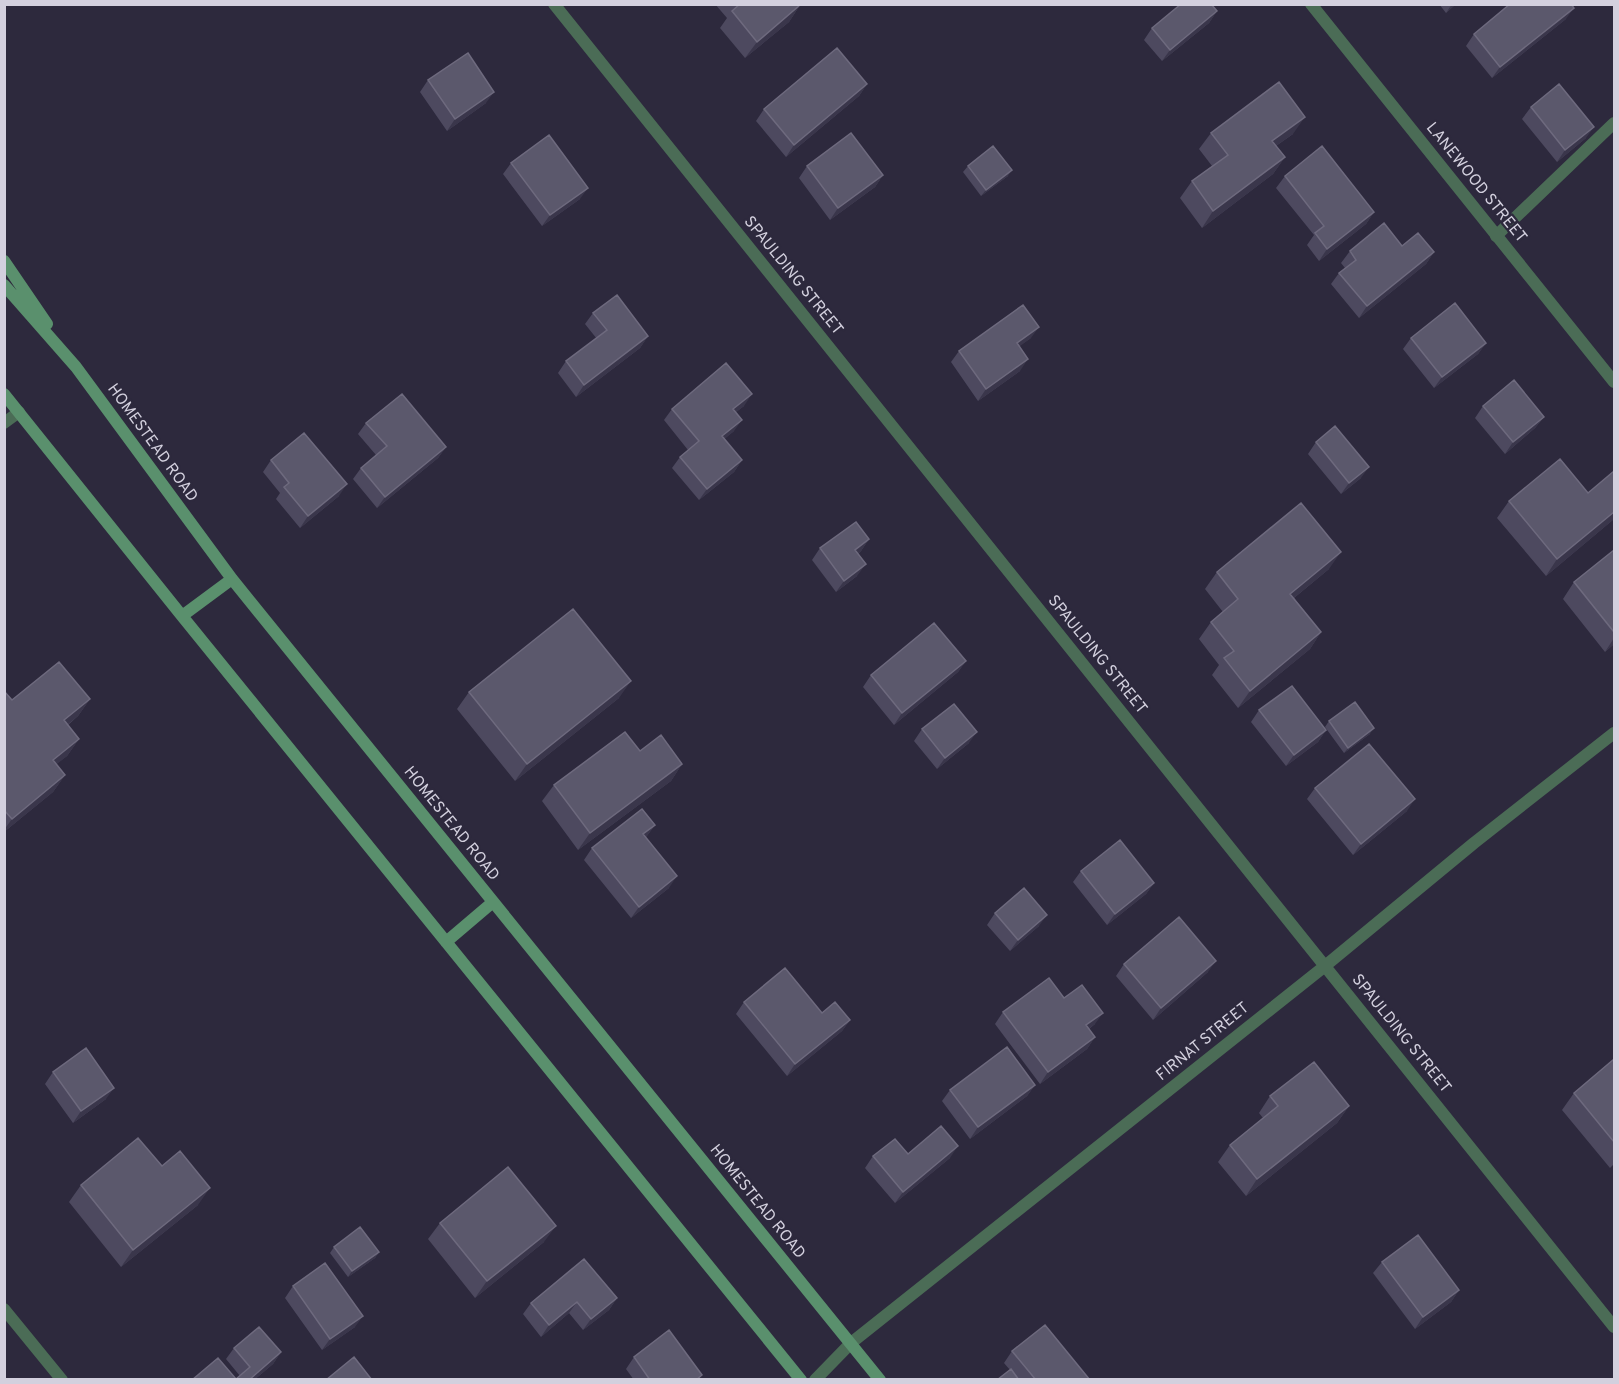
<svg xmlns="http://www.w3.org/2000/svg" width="1619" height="1384" viewBox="0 0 1619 1384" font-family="Overpass,sans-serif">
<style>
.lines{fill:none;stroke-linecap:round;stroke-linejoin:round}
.lane{stroke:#4b6c56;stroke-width:12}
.street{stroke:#4b6c56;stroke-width:12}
.secondary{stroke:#5a906d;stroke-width:12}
.wall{fill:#4d495f}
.shaded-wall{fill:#3a364b}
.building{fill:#5b586c;stroke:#6e6a7e;stroke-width:1.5}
.labels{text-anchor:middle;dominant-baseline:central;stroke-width:4.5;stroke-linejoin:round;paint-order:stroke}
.street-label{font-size:16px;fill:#d3d0de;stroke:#2d293d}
</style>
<rect width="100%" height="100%" fill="#2d293d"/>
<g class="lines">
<path class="lane" d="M 1496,236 L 1614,123
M 4,423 L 19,412"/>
<path class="street" d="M 554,4 L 1614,1327
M 1311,4 L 1614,382
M 4,1309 L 62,1380
M 815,1380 L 851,1343 L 1325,966 L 1474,843 L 1614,733"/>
<path class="secondary" d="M 4,261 L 47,324
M 4,285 L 76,367 L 232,579 L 880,1380
M 4,394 L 182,616 L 801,1380
M 182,616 L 232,579
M 446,942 L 493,902"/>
</g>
<path class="wall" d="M 715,4 L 800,4 L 800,5 L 789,22 L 745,58 L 720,28 L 727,18 Z
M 1439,4 L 1456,4 L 1446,13 Z
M 1217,11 L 1209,23 L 1162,61 L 1144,40 L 1152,28 Z
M 1566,19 L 1492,78 L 1466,46 L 1474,34 Z
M 428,80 L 486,103 L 447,131 L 420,92 Z
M 867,84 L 859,96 L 786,157 L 756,121 L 764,109 Z
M 1531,107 L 1586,138 L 1557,162 L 1522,119 Z
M 1211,133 L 1293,134 L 1276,146 L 1285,157 L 1273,174 L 1202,228 L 1180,198 L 1192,181 L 1212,166 L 1199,149 Z
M 511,163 L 580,199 L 542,226 L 503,174 Z
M 807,166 L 883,175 L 875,187 L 830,220 L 799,178 Z
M 968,166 L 1008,176 L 981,196 L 963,172 Z
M 1285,176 L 1374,212 L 1366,224 L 1319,261 L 1307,245 L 1314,235 L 1276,188 Z
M 1402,246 L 1434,252 L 1426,264 L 1359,318 L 1331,284 L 1339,273 L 1345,268 L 1341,263 L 1350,251 Z
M 593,313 L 648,336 L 640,348 L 576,397 L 558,373 L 566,361 L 597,339 L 585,324 Z
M 1031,338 L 1019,346 L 1020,371 L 978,401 L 951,362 L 959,351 Z
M 1411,338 L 1486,343 L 1478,354 L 1434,388 L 1403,349 Z
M 744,406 L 736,412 L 734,431 L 724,439 L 742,460 L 734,472 L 699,500 L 672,468 L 680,457 L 688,450 L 664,420 L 672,409 Z
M 1483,406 L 1544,417 L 1535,428 L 1505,454 L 1475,418 Z
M 366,423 L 446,447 L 438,458 L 377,508 L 353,479 L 361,468 L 376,455 L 358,434 Z
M 1316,442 L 1361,478 L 1341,494 L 1308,454 Z
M 271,460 L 339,496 L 300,528 L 276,499 L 280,493 L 263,472 Z
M 1588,493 L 1614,519 L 1546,576 L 1497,518 L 1509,501 Z
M 869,539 L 861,551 L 858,554 L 857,576 L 836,592 L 812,560 L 820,548 Z
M 1614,550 L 1614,644 L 1605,652 L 1563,599 L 1574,582 Z
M 1329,569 L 1294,598 L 1321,632 L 1310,649 L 1238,708 L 1212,675 L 1219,665 L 1199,639 L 1211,622 L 1223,612 L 1205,589 L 1217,572 Z
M 966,661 L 958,672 L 894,725 L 863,687 L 871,675 Z
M 4,691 L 12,700 L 90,699 L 78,716 L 68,725 L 79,739 L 67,756 L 56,764 L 65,775 L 53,792 L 4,832 Z
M 469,692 L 619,698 L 515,781 L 457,709 Z
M 1259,710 L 1326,730 L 1318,742 L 1286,766 L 1251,722 Z
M 1329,721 L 1370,734 L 1344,753 L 1325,727 Z
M 922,729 L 969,743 L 937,769 L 914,741 Z
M 640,751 L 682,764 L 671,781 L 578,850 L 542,801 L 554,785 Z
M 1315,788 L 1407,811 L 1353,855 L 1307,799 Z
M 655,825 L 646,837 L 669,888 L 631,918 L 584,860 L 592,848 Z
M 1081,871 L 1154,883 L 1146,894 L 1107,925 L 1073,882 Z
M 995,913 L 1039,926 L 1010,951 L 987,925 Z
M 1124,964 L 1208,972 L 1153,1020 L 1116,976 Z
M 1064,998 L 1095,1024 L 1089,1029 L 1095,1037 L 1087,1049 L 1040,1084 L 995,1024 L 1003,1012 Z
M 744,1002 L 822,1013 L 850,1020 L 842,1031 L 787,1076 L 736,1014 Z
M 1614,1059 L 1614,1164 L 1610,1168 L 1562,1110 L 1574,1093 Z
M 53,1072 L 106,1099 L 73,1123 L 45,1084 Z
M 1035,1085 L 1027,1096 L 970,1139 L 942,1101 L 950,1090 Z
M 1270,1096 L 1349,1106 L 1337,1123 L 1246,1196 L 1218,1162 L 1230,1145 L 1263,1118 L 1259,1113 Z
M 908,1154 L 950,1158 L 895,1203 L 865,1168 L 873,1156 Z
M 162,1166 L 198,1205 L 121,1267 L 69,1202 L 81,1185 Z
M 440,1223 L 544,1242 L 475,1298 L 428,1239 Z
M 334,1247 L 379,1252 L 375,1258 L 348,1277 L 330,1253 Z
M 1382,1262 L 1459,1290 L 1451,1302 L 1415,1329 L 1373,1273 Z
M 293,1286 L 355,1327 L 322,1350 L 285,1298 Z
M 617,1298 L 609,1310 L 583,1330 L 569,1313 L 541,1337 L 523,1314 L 531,1303 Z
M 234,1348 L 281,1352 L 273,1364 L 254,1380 L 192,1380 L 236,1379 L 240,1376 L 226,1359 Z
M 1012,1351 L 1090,1380 L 997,1380 L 1010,1370 L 1004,1363 Z
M 634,1357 L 699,1380 L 634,1380 L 626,1369 Z"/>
<path class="shaded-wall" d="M 1452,4 L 1456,4 L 1446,13 Z
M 800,5 L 789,22 L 745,58 L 757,42 Z
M 1574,8 L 1566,19 L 1492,78 L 1500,67 Z
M 1217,11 L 1209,23 L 1162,61 L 1170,50 Z
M 867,84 L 859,96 L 786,157 L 794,145 Z
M 494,92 L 486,103 L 447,131 L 455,119 Z
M 1305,117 L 1293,134 L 1260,157 L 1272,141 Z
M 1594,127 L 1586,138 L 1557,162 L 1565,150 Z
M 1285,157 L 1273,174 L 1202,228 L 1213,211 Z
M 1012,170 L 1008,176 L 981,196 L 986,190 Z
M 883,175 L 875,187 L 830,220 L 838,208 Z
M 588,188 L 580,199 L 542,226 L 550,215 Z
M 1374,212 L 1366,224 L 1319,261 L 1327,249 Z
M 1434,252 L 1426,264 L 1359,318 L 1367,306 Z
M 1039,327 L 1031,338 L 1009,354 L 1017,343 Z
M 648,336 L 640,348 L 576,397 L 584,385 Z
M 1486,343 L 1478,354 L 1434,388 L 1442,377 Z
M 1028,359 L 1020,371 L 978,401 L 986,389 Z
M 752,394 L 744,406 L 725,421 L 733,409 Z
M 1544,417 L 1535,428 L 1505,454 L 1513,442 Z
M 742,420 L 734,431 L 714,448 L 722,436 Z
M 446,447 L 438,458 L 377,508 L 385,497 Z
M 742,460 L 734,472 L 699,500 L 707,489 Z
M 1369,467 L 1361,478 L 1341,494 L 1349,483 Z
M 347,484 L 339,496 L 300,528 L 308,516 Z
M 1614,512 L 1614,519 L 1546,576 L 1557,559 Z
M 869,539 L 861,551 L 847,562 L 855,550 Z
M 1341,552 L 1329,569 L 1278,611 L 1290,594 Z
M 866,564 L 857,576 L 836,592 L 844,581 Z
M 1321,632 L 1310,649 L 1238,708 L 1250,691 Z
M 1614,638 L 1614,644 L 1605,652 Z
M 966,661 L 958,672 L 894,725 L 902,713 Z
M 631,681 L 619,698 L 515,781 L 527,764 Z
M 90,699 L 78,716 L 52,737 L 64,720 Z
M 1374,728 L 1370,734 L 1344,753 L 1348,748 Z
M 1326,730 L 1318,742 L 1286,766 L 1294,755 Z
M 977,732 L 969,743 L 937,769 L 945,758 Z
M 79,739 L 67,756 L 41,777 L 53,760 Z
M 682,764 L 671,781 L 578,850 L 590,833 Z
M 65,775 L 53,792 L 4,832 L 4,830 L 12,819 Z
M 1415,799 L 1407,811 L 1353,855 L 1361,844 Z
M 655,825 L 647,836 L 635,845 L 643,834 Z
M 677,876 L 669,888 L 631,918 L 639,907 Z
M 1154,883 L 1146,894 L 1107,925 L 1115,914 Z
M 1047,915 L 1039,926 L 1010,951 L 1018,940 Z
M 1216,961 L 1208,972 L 1153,1020 L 1161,1008 Z
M 1103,1013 L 1095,1024 L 1078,1037 L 1086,1025 Z
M 850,1020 L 842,1031 L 787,1076 L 795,1064 Z
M 1095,1037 L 1087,1049 L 1040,1084 L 1048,1072 Z
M 1035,1085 L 1027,1096 L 970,1139 L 978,1127 Z
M 114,1088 L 106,1099 L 73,1123 L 81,1111 Z
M 1349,1106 L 1337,1123 L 1246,1196 L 1257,1179 Z
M 958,1146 L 950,1158 L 895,1203 L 903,1192 Z
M 210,1188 L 198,1205 L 121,1267 L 133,1250 Z
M 556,1226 L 544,1242 L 475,1298 L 487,1281 Z
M 379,1252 L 375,1258 L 348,1277 L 352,1271 Z
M 1459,1290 L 1451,1302 L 1415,1329 L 1423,1317 Z
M 617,1298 L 609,1310 L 583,1330 L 591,1319 Z
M 577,1302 L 569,1313 L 541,1337 L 549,1325 Z
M 363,1316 L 355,1327 L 322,1350 L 330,1339 Z
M 281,1352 L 273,1364 L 254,1380 L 249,1380 Z"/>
<path class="building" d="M 740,4 L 800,4 L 800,5 L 757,42 L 732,11 Z
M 1181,4 L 1211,4 L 1217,11 L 1170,50 L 1152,28 Z
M 1510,4 L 1571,4 L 1574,8 L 1500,67 L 1474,34 Z
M 837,48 L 867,84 L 794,145 L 764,109 Z
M 468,53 L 494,92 L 455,119 L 428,80 Z
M 1279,82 L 1305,117 L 1272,141 L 1285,157 L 1213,211 L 1192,181 L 1228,155 L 1211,133 Z
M 1559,84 L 1594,127 L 1565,150 L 1531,107 Z
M 851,133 L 883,175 L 838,208 L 807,166 Z
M 549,135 L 588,188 L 550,215 L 511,163 Z
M 993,146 L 1012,170 L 986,190 L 968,166 Z
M 1322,146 L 1374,212 L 1327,249 L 1315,233 L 1324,226 L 1285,176 Z
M 1384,223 L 1402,246 L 1418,233 L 1434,252 L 1367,306 L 1339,273 L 1356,260 L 1350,251 Z
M 617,295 L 648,336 L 584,385 L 566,361 L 607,330 L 593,313 Z
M 1455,303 L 1486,343 L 1442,377 L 1411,338 Z
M 1023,305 L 1039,327 L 1017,343 L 1028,359 L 986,389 L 959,351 Z
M 726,363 L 752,394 L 733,409 L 742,420 L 722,436 L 742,460 L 707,489 L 680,457 L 699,441 L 672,409 Z
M 1514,380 L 1544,417 L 1513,442 L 1483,406 Z
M 402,394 L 446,447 L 385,497 L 361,468 L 387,446 L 366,423 Z
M 1335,426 L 1369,467 L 1349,483 L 1316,442 Z
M 304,433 L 347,484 L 308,516 L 284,487 L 289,483 L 271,460 Z
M 1560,459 L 1588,493 L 1614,471 L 1614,512 L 1557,559 L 1509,501 Z
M 1301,503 L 1341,552 L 1290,594 L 1321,632 L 1250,691 L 1224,658 L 1234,651 L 1211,622 L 1238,599 L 1217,572 Z
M 856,522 L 869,539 L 855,550 L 866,564 L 844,581 L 820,548 Z
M 1614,550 L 1614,632 L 1574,582 Z
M 573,609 L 631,681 L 527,764 L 469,692 Z
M 934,623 L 966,661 L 902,713 L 871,675 Z
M 59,662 L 90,699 L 64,720 L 79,739 L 53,760 L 65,775 L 12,819 L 4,810 L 4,691 L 12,700 Z
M 1292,686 L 1326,730 L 1294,755 L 1259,710 Z
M 1355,702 L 1374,728 L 1348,748 L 1329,721 Z
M 954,704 L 977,732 L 945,758 L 922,729 Z
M 625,732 L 640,751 L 661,735 L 682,764 L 590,833 L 554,785 Z
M 1369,744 L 1415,799 L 1361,844 L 1315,788 Z
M 642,809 L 655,825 L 643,834 L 677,876 L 639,907 L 592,848 Z
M 1120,840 L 1154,883 L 1115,914 L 1081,871 Z
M 1024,888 L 1047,915 L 1018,940 L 995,913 Z
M 1179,917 L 1216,961 L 1161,1008 L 1124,964 Z
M 785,968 L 822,1013 L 835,1002 L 850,1020 L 795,1064 L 744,1002 Z
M 1049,978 L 1064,998 L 1082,985 L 1103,1013 L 1086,1025 L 1095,1037 L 1048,1072 L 1003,1012 Z
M 1007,1047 L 1035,1085 L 978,1127 L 950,1090 Z
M 86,1048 L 114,1088 L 81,1111 L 53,1072 Z
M 1614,1059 L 1614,1142 L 1574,1093 Z
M 1314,1062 L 1349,1106 L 1257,1179 L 1230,1145 L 1278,1106 L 1270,1096 Z
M 941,1126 L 958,1146 L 903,1192 L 873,1156 L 895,1139 L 908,1154 Z
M 138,1138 L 162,1166 L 180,1151 L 210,1188 L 133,1250 L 81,1185 Z
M 508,1167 L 556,1226 L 487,1281 L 440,1223 Z
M 360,1227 L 379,1252 L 352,1271 L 334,1247 Z
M 1418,1235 L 1459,1290 L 1423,1317 L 1382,1262 Z
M 584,1259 L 617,1298 L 591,1319 L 577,1302 L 549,1325 L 531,1303 Z
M 325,1263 L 363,1316 L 330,1339 L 293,1286 Z
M 1045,1325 L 1090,1380 L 1036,1380 L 1012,1351 Z
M 259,1327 L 281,1352 L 249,1380 L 192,1380 L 218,1358 L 236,1379 L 250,1367 L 234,1348 Z
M 669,1330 L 702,1375 L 696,1380 L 650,1380 L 634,1357 Z
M 354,1357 L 372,1380 L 326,1380 Z
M 1011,1369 L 1019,1380 L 997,1380 Z"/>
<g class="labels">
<g class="street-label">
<text transform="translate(1476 183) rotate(51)">LANEWOOD STREET</text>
<text transform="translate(793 276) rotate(51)">SPAULDING STREET</text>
<text transform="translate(152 443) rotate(54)">HOMESTEAD ROAD</text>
<text transform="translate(1097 655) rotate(51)">SPAULDING STREET</text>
<text transform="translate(451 824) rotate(51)">HOMESTEAD ROAD</text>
<text transform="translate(1401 1034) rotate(51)">SPAULDING STREET</text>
<text transform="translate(1203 1042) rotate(-39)">FIRNAT STREET</text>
<text transform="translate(757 1202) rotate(51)">HOMESTEAD ROAD</text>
</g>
</g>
<rect width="1619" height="1384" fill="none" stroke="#d3d0de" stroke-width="12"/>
</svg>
